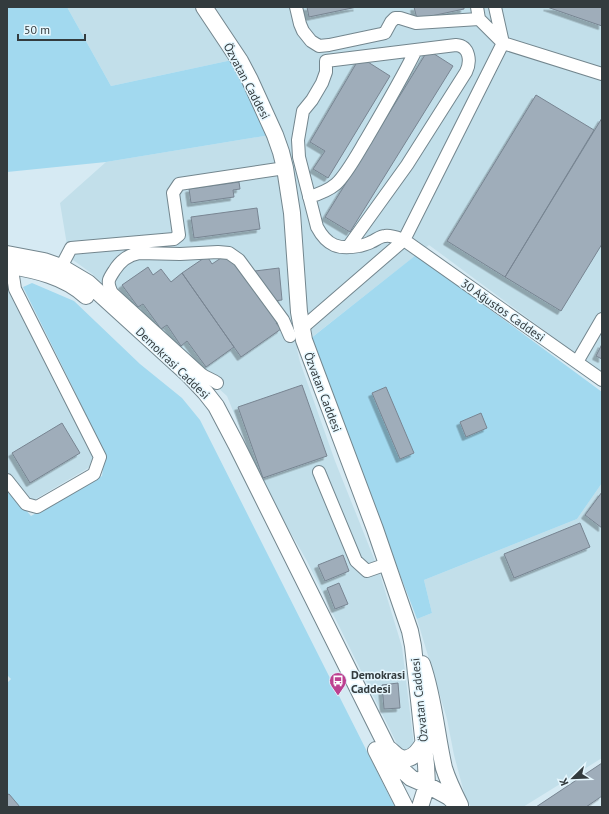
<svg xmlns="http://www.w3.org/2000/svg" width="609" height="814" viewBox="0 0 609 814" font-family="'PT Sans',sans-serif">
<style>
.built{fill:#c2dfea}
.green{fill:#a2d9ef}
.building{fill:#9fadba;stroke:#788592;filter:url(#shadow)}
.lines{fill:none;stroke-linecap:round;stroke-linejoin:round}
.minor-casing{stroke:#73868e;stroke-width:14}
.major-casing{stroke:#73868e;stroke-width:18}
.minor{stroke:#fff;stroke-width:12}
.major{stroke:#fff;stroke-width:16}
.labels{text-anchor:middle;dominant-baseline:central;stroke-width:3;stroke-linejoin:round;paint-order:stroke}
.street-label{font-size:12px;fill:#333b3e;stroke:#e6f7fe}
.poi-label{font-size:12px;font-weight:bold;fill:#333b3e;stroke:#e6f7fe;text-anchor:start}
</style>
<defs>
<filter id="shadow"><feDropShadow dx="-3.5" dy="3.5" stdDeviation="0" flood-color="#0004"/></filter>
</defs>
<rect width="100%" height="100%" fill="#d6eaf3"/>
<path class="built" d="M 67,7 L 194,7 L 232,60 L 111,86 Z
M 212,7 L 602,7 L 602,373 L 429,245 L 297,349 L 300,362 L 335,461 L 379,571 L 402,647 L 415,754 L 402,754 L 307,561 L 262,483 L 227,396 L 91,273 L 69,257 L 60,203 L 106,162 L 270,135 Z
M 7,287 L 55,375 L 94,457 L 90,467 L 34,500 L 27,497 L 7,471 Z
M 602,483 L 602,758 L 523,807 L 471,807 L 466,800 L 454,755 L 447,719 L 417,619 L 432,613 L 424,580 L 577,519 Z"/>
<path class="green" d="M 7,7 L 67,7 L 111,86 L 232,60 L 270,135 L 106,162 L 7,172 Z
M 416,255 L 602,392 L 602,483 L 577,519 L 424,580 L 432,613 L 417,619 L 310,339 Z
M 32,283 L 74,301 L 140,364 L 182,398 L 200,420 L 395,807 L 7,807 L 7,683 L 11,679 L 7,675 L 7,488 L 31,516 L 102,476 L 105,455 L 76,394 L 23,287 Z"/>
<path class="building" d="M 307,7 L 357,7 L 309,17 Z
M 414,7 L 464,7 L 464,9 L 417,19 Z
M 547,7 L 602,7 L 602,26 Z
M 428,50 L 453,66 L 350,232 L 325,217 Z
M 360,57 L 390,76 L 328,178 L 313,169 L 325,151 L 310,142 Z
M 536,95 L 594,130 L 505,277 L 447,241 Z
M 602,118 L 602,244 L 561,311 L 505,277 Z
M 239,182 L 240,189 L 233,190 L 234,197 L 191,203 L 189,189 Z
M 257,208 L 260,229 L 194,238 L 191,217 Z
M 207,256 L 212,264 L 224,256 L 234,259 L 280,320 L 276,323 L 281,329 L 241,357 L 182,273 Z
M 148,267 L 153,275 L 161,269 L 171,282 L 182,273 L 234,347 L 206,367 L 187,341 L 181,346 L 167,325 L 161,329 L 143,304 L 138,307 L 122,285 Z
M 279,268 L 282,300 L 273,301 L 255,271 Z
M 602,344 L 602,359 L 596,356 Z
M 302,385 L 327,456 L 263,478 L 238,407 Z
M 386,387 L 414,453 L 400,459 L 372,393 Z
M 481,413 L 487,428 L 466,437 L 460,422 Z
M 62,423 L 80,453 L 30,483 L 12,453 Z
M 602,492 L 602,528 L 585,515 Z
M 580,523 L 590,547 L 514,578 L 504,554 Z
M 343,555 L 349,571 L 325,581 L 318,565 Z
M 339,583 L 348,604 L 335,609 L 327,588 Z
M 398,683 L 400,708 L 384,709 L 382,685 Z
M 602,763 L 602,796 L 586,807 L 536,807 Z
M 9,794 L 20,807 L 7,807 L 7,795 Z"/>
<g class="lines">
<defs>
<path id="minor" d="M 296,7 L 300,24 L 303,31 L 311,41 L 319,46 L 329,45 L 381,34 L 385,33 L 391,22 L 395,18 L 400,18 L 416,23 L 479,19
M 477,7 L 479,19 L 503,43
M 495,7 L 503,43
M 309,197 C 319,194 328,191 336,184 C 347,174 359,151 367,138 C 384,109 401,80 416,50
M 348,247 L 407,165 L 466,72 C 471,62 470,46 456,45 L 326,61 L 326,72 L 322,83 L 312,100 L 303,111 L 298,140 L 299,157 L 317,227 C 327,246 339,250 359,246 C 363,245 368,244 371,242 C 376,240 380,236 385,236 C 391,235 398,238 404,240 L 602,380
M 61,267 L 71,248 L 174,239 L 179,235 L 173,193 L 179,184 L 285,168
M 301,329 L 404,240 L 503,43 L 602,74
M 577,362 L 602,319
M 217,383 C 212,379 206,378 201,374 L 112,293 C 110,289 108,284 109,280 C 110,277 112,274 114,271 C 120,261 127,255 139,253 L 180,254 L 218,252 L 229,253 L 239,260 L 283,320 L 290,336
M 319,472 L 356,561 L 367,571 L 387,564
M 7,480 L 26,504 L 37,507 L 94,474 L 100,457 L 15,289 L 13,276 L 14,267"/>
<path id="major" d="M 204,7 L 240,61 L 250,80 L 275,135 L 281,152 L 285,168 L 292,213 L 299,312 L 304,340 L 375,529 L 410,631 L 413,646 L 419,700 L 426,765 L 427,785 L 420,807
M 7,254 L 44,261 L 61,267 L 88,283 L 188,374 L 205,392 L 216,406 L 236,444 L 393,759 L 401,769 L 411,778 L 427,785 L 449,797 L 459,807
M 7,265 C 35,270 65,276 86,296
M 422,664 C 434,698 436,733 444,768 C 448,781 454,793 460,805
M 389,749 C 392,751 395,755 399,757 C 411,763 419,751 424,742
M 376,750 L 405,807"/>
</defs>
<use href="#minor" class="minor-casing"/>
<use href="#major" class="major-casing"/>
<use href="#minor" class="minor"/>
<use href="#major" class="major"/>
</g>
<defs>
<symbol id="bus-pin" viewBox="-11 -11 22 30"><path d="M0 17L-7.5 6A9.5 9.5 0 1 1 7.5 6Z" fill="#bd4090" stroke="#e6f7fe"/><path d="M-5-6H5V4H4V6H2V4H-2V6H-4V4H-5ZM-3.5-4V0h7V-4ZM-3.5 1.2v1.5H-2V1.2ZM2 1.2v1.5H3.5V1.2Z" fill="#fff"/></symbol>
</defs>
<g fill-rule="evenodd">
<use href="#bus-pin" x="328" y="671" width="20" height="27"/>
</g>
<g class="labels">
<g class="street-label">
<text transform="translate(247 81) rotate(62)">Özvatan Caddesi</text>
<text transform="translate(503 310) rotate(35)">30 Ağustos Caddesi</text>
<text transform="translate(173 363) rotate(44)">Demokrasi Caddesi</text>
<text transform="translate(323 392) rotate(69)">Özvatan Caddesi</text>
<text transform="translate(419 700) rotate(-96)">Özvatan Caddesi</text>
</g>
<g class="poi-label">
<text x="351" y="674">Demokrasi<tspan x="351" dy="14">Caddesi</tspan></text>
</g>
</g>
<rect width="609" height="814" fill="none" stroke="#333b3e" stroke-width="16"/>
<g transform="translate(573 778) rotate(247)" stroke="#e6f7fe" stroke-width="3" paint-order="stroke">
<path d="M0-3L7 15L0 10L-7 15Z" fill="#333b3e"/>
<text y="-6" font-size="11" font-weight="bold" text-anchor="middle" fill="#333b3e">K</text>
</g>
<path d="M18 34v6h67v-6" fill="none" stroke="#333b3e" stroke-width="2"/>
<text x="24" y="34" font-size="12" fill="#333b3e" stroke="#e6f7fe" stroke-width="3" paint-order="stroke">50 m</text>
</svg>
